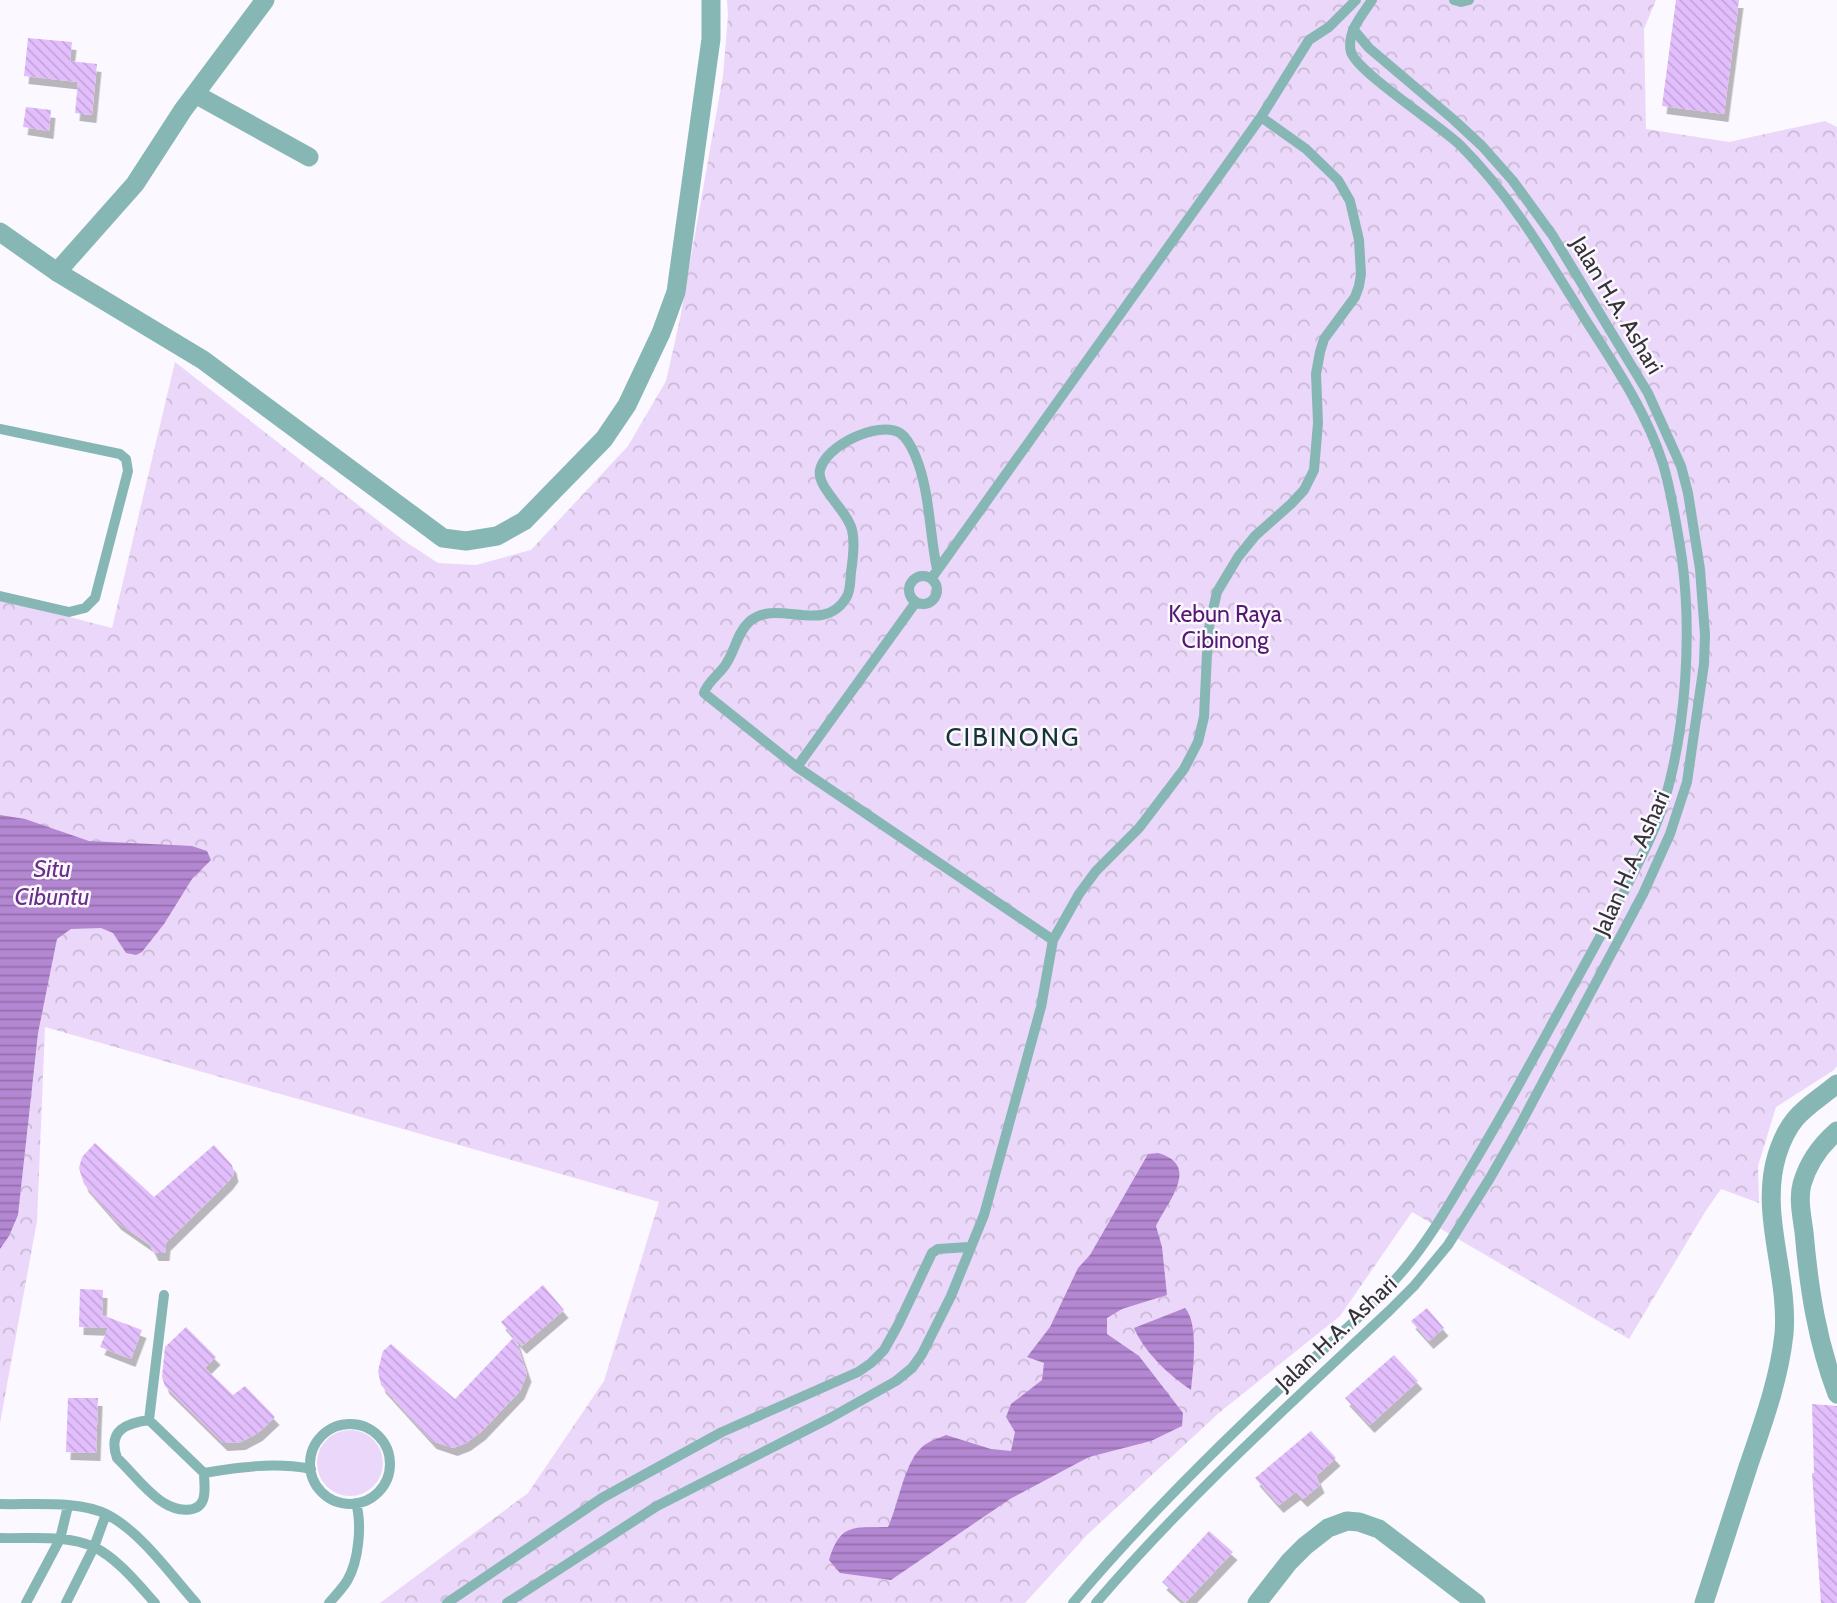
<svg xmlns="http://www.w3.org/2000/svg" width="1837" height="1603" viewBox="0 0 1837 1603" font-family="Cabin,sans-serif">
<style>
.grass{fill:#ebd7f9}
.forest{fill:url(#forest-crowns)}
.water{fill:url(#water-rules)}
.building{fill:url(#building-back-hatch);filter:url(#shadow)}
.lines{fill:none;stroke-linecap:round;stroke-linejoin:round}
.service{stroke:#86b7b4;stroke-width:10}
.minor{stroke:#86b7b4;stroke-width:19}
.tertiary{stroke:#86b7b4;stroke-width:19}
.labels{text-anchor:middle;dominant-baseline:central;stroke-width:5;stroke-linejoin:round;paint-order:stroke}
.street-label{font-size:23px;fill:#343235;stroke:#fcf8ff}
.park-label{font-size:23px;fill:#541973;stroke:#fcf8ff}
.water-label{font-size:24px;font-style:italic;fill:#693089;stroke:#fcf8ff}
.quarter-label{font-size:26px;letter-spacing:2px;fill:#133634;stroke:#fcf8ff}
</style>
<defs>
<pattern id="forest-crowns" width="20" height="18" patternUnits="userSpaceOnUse" patternTransform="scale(1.75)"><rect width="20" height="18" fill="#ebd7f9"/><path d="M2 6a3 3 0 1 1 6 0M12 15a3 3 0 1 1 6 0" fill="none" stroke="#cab9d6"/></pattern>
<pattern id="water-rules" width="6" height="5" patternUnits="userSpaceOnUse" patternTransform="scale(1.75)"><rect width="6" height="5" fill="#b487d2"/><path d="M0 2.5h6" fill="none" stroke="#936fab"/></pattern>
<pattern id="building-back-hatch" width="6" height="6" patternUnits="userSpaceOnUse" patternTransform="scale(1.75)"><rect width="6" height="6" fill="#e3befd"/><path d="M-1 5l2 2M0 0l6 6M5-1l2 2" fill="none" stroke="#c3a4d9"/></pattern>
<filter id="shadow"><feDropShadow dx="4.5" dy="8" stdDeviation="0" flood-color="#0004"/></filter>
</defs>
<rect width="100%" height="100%" fill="#fcf8ff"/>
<path class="grass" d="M317 1463a33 33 0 1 1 66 0a33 33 0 1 1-66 0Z"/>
<path class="forest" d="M 727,0 L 1656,0 L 1644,29 L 1646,129 L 1729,142 L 1825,121 L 1837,127 L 1837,1066 L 1834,1070 L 1776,1107 L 1758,1166 L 1759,1203 L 1721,1189 L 1705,1212 L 1629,1339 L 1412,1212 L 1340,1316 L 1220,1412 L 1088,1534 L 1025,1603 L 380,1603 L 528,1493 L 604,1381 L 659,1202 L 45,1027 L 37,1221 L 0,1423 L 0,599 L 112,628 L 175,362 L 403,540 L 438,563 L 476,565 L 531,550 L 628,446 L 666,381 L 680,319 L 723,76 L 728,15 Z"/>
<path class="water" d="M 0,815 L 25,819 L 89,841 L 192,846 L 207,851 L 211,860 L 192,879 L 164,924 L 142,952 L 136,955 L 126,953 L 113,933 L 101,928 L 71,929 L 57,939 L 38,1033 L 18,1215 L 9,1236 L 0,1249 Z
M 1158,1153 C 1201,1165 1168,1201 1156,1226 L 1162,1247 L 1167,1295 L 1122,1309 L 1107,1318 L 1107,1334 L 1139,1356 L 1183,1413 L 1182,1426 L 1151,1441 L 1089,1457 L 1010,1499 L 891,1580 L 840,1573 L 829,1560 C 840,1522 855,1528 888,1527 C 899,1504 903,1465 922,1447 C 927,1442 939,1438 946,1435 L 991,1449 L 1011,1451 L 1015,1432 L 1006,1417 L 1011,1404 L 1042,1380 L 1044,1363 L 1027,1357 L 1050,1327 L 1078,1268 L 1090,1255 L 1148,1154 Z
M 1185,1308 C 1199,1323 1193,1370 1191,1390 C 1169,1375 1145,1353 1134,1328 Z"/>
<path class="building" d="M 1676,0 L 1739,0 L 1724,114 L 1662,106 Z
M 28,38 L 72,42 L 70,61 L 97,64 L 92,115 L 75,113 L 78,82 L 24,76 Z
M 26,107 L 51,110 L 49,131 L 23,127 Z
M 95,1143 L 154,1197 L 214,1145 L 232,1165 L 234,1174 L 228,1182 L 166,1243 L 165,1253 L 154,1253 L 150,1245 L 117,1222 L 84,1184 L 79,1168 L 82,1157 Z
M 543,1285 L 564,1310 L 522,1346 L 515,1338 L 527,1374 L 520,1391 L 481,1432 L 466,1443 L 453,1448 L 432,1441 L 381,1385 L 378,1371 L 383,1351 L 391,1344 L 455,1399 L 514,1337 L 501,1322 Z
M 80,1289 L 103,1290 L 102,1315 L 142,1330 L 131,1359 L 100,1347 L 108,1328 L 79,1327 Z
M 1427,1308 L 1444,1328 L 1429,1341 L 1411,1321 Z
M 186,1327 L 216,1357 L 205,1368 L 233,1395 L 245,1386 L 275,1417 L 258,1433 L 241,1442 L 223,1443 L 165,1386 L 162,1377 L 165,1347 Z
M 1394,1355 L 1418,1381 L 1370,1425 L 1345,1398 Z
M 68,1398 L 98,1398 L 96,1453 L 66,1452 Z
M 1812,1404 L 1837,1406 L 1837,1603 L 1821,1603 L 1812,1473 L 1814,1473 Z
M 1311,1431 L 1336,1458 L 1316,1476 L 1320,1485 L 1303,1499 L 1296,1492 L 1279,1505 L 1255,1478 Z
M 1209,1531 L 1233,1552 L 1185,1603 L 1162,1582 Z"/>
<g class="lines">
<path class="service" d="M 1454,0 L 1461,2 L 1469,0
M 0,429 L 120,454 L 126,459 L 128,471 L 95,598 L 85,608 L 69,612 L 0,596
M909 590a14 14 0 1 1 28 0a14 14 0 1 1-28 0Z
M 931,579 L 1261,117 L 1309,40 L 1329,27 L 1356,0
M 916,602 L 797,767 L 1053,940
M 797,767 L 704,693 C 707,682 720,674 726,664 C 735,651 737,633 749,622 C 776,597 823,636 846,598 C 851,591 850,580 851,572 C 853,559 855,542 852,530 C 848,511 816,487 820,470 C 825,446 878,420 900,433 C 906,437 912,448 915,455 C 930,490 929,531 937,569
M 164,1295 L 149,1420 L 204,1473 C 240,1467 274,1462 311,1469
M 149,1420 C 127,1423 107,1430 117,1458 C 131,1471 148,1494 164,1503 C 175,1510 197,1515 203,1500 C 206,1492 204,1481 204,1473
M310 1464a40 40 0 1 1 80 0a40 40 0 1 1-80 0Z
M 0,1504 C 31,1505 80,1500 108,1515 C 143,1534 170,1574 196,1603
M 0,1538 C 30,1539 66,1534 94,1547 C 118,1559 137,1583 155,1603
M 26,1603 L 60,1539 L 68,1506
M 66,1603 L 94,1547 L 106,1514
M 329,1603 C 335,1596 342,1589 347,1581 C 359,1561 362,1524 356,1503
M 447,1603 L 602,1498 L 722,1432 L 858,1372 L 871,1363 L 884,1350 L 898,1325 L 932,1253 L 938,1249 L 969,1247
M 507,1603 L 657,1506 L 830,1418 L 896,1381 L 912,1368 L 922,1354 L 951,1296 L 984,1215 L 1041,1007 L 1053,940 L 1079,894 L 1096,871 L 1139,828 L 1184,769 L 1198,742 L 1204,717 L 1208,632 L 1217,592 L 1238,557 L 1255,536 L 1291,504 L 1304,490 L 1314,470 L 1318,423 L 1316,374 L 1320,352 L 1324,339 L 1355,297 L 1359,286 L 1361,274 L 1359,240 L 1350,201 L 1338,180 L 1306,149 L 1261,117
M 1073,1603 C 1136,1528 1204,1460 1275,1393 C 1317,1354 1363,1317 1401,1273 C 1427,1243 1446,1210 1466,1176 C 1496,1126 1524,1076 1552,1024 C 1577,979 1602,934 1626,888 C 1640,859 1656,830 1665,799 C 1686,727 1692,634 1682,559 C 1677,528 1672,494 1663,464 C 1647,413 1614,364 1585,319 C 1547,258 1512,197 1461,146 C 1441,126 1357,72 1351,52 C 1346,33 1362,15 1372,0
M 1096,1603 C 1186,1498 1288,1406 1389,1311 L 1414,1286 L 1448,1245 L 1490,1178 L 1518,1129 L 1643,894 L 1670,834 L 1687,782 L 1704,664 L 1705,635 L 1700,569 L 1688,493 L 1681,466 L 1648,393 L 1553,236 L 1513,181 L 1482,146 L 1454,120 L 1369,48 L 1353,29"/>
<path class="minor" d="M 195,94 L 309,157
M 57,272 L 135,184 L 183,110 L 265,0
M 1837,1131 C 1821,1145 1808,1163 1802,1184 C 1798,1199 1802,1217 1804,1232 C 1809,1289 1817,1341 1837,1394
M 1257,1603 L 1289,1562 L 1305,1546 L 1328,1528 L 1347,1521 L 1359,1522 L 1379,1529 L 1476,1603
M 1704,1603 C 1719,1558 1733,1512 1748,1467 C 1763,1423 1779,1380 1784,1334 C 1789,1274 1759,1214 1777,1155 C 1790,1114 1806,1109 1837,1084"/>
<path class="tertiary" d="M 0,232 L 57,272 L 203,360 L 443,538 L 466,541 L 497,536 L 524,521 L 604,439 L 627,405 L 661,333 L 676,292 L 711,39 L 711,0"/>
</g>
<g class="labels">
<g class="street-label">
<text transform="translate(1617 305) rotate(59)">Jalan H.A. Ashari</text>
<text transform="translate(1631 863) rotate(-66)">Jalan H.A. Ashari</text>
<text transform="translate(1336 1333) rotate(-43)">Jalan H.A. Ashari</text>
</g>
<g class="park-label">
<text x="1225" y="614">Kebun Raya<tspan x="1225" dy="26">Cibinong</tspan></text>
</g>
<g class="water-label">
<text x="52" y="868">Situ<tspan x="52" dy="28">Cibuntu</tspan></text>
</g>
<g class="quarter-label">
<text x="1013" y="737">CIBINONG</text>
</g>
</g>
</svg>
